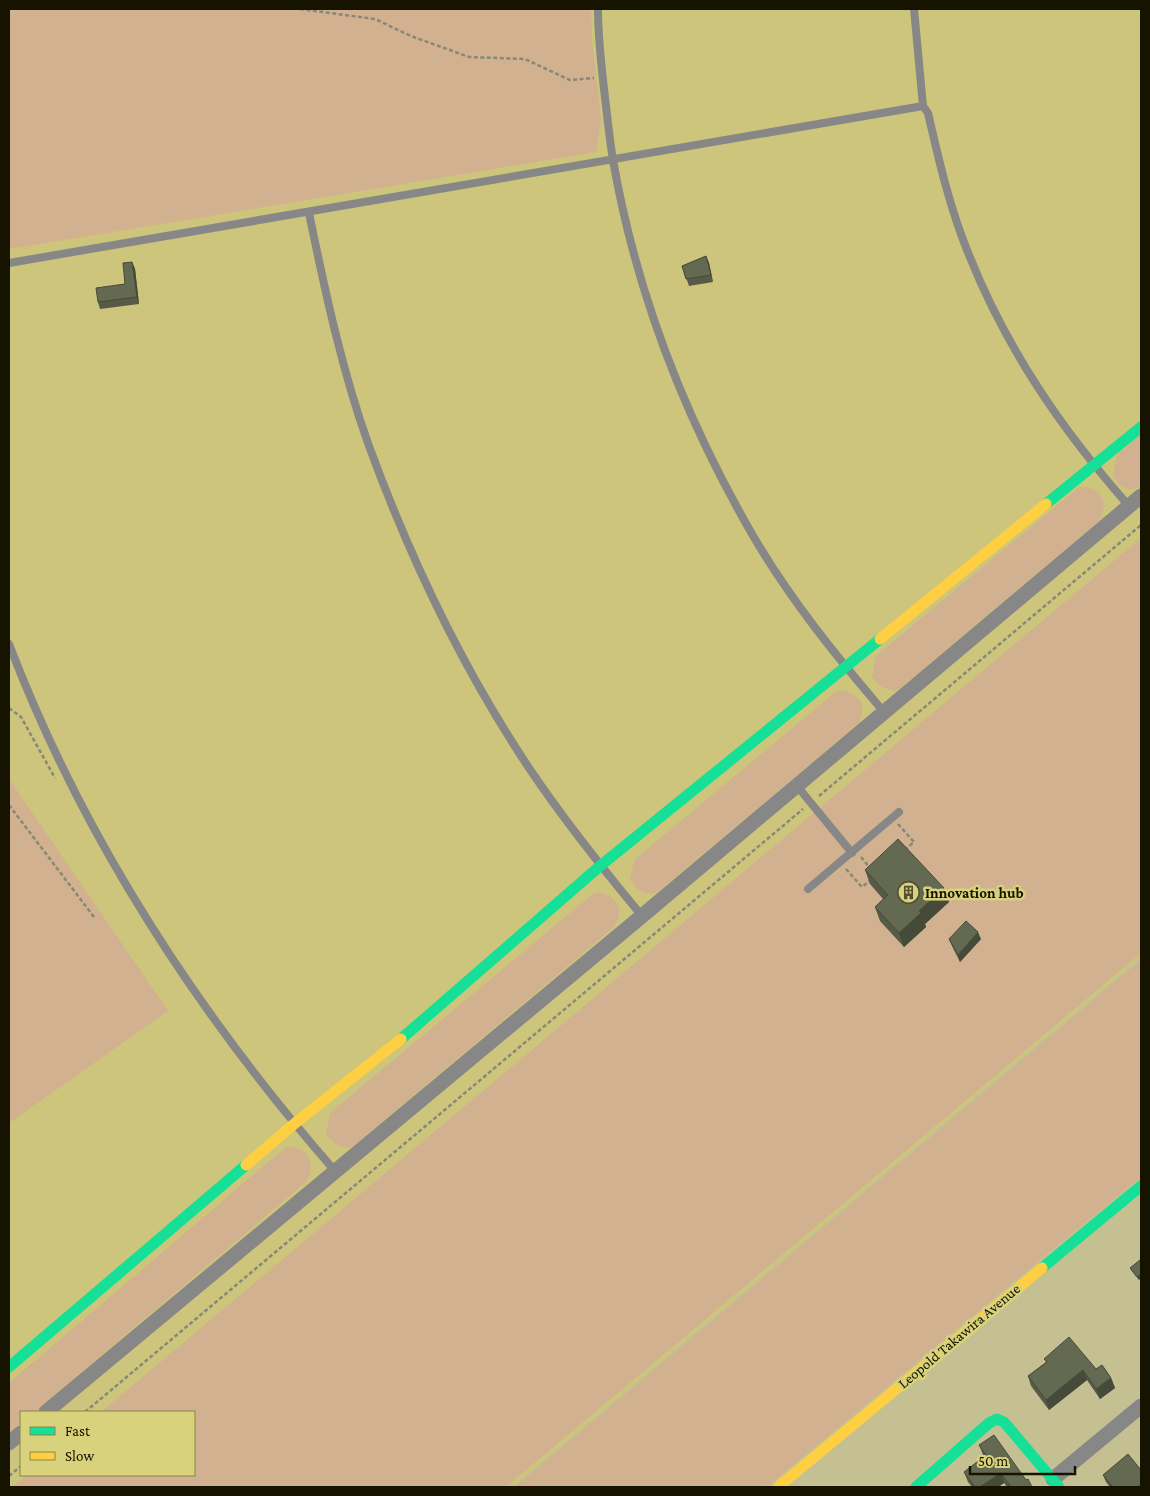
<svg xmlns="http://www.w3.org/2000/svg" width="1150" height="1496" viewBox="0 0 1150 1496" font-family="'Crimson Pro',serif">
<style>
.built{fill:#ccc57b;fill-rule:evenodd}
.green{fill:#d1b18f}
.lines{fill:none;stroke-linecap:round;stroke-linejoin:round}
.path{stroke:#888879;stroke-width:2.5;stroke-dasharray:4 2.5;stroke-linecap:butt}
.lane{stroke:#888788;stroke-width:8}
.street{stroke:#888788;stroke-width:15}
.fast{stroke:#16e098;stroke-width:11}
.slow{stroke:#ffcf43;stroke-width:11}
.wall{fill:#565a46}
.shaded-wall{fill:#464a39}
.building{fill:#646951;stroke:#464a39}
.labels{text-anchor:middle;dominant-baseline:central;stroke-width:5;stroke-linejoin:round;paint-order:stroke}
.poi-label{font-size:15px;font-weight:bold;fill:#161300;stroke:#d9d27c;text-anchor:start}
.street-label{font-size:15px;fill:#161300;stroke:#d9d27c}
</style>
<rect width="100%" height="100%" fill="#c4c091"/>
<path class="built" d="M 9,9 L 1141,9 L 1141,957 L 512,1487 L 9,1487 ZM 21,1412 L 194,1412 L 194,1475 L 21,1475 Z"/>
<path class="green" d="M 9,9 L 591,9 L 592,42 L 601,119 L 596,152 L 9,249 Z
M 1141,434 L 1141,487 L 1130,490 L 1119,484 L 1113,476 L 1117,455 Z
M 1079,487 C 1101,486 1109,502 1100,520 L 898,690 C 886,691 880,687 872,677 L 876,656 Z
M 1141,538 L 1141,953 L 506,1487 L 12,1487 L 27,1475 L 194,1475 L 194,1412 L 101,1412 Z
M 843,690 C 862,696 867,706 858,724 L 656,893 C 643,895 638,891 630,880 L 634,860 L 837,691 Z
M 9,779 L 168,1011 L 9,1123 Z
M 599,892 C 618,898 624,908 615,926 L 352,1147 C 339,1148 334,1144 326,1134 L 330,1113 L 594,893 Z
M 1141,960 L 1141,1176 L 766,1487 L 515,1487 Z
M 286,1147 C 308,1146 316,1162 307,1181 L 34,1412 L 21,1412 L 21,1423 L 9,1434 L 9,1383 Z"/>
<g class="lines">
<path class="path" d="M 300,9 L 375,19 L 411,36 L 469,57 L 525,59 L 570,80 L 594,78
M 9,708 L 21,717 L 55,778
M 819,796 L 1141,525
M 9,805 L 94,917
M 898,824 L 914,842 L 906,849
M 861,857 L 870,868
M 846,869 L 862,887 L 872,879
M 85,1412 L 803,809
M 9,1476 L 21,1466"/>
<path class="lane" d="M 598,9 C 598,41 602,73 606,106 C 608,124 610,142 613,160 C 636,292 685,418 752,534 C 789,598 836,656 884,712
M 914,9 L 923,106 L 928,113 C 939,161 950,209 969,255 C 1007,350 1062,430 1129,506
M 309,213 C 325,291 342,371 369,446 C 410,558 463,669 529,768 C 564,820 603,869 642,916
M 9,263 L 923,106
M 9,644 C 83,838 199,1015 335,1171
M 797,786 L 852,853
M 808,889 L 899,812"/>
<path class="street" d="M 46,1412 L 642,916 L 1141,496
M 9,1443 L 21,1433
M 1053,1479 L 1141,1406"/>
<path class="fast" d="M 1046,504 L 1141,427
M 401,1039 L 600,866 L 880,639
M 1042,1268 L 1141,1186
M 9,1367 L 246,1165
M 916,1487 L 989,1423 L 997,1419 L 1004,1422 L 1059,1487"/>
<path class="slow" d="M 880,639 L 1046,504
M 246,1165 L 294,1124 L 401,1039
M 778,1487 L 1042,1268"/>
</g>
<path class="wall" d="M 706,256 L 709,263 L 713,282 L 689,286 L 682,266 Z
M 132,262 L 135,269 L 139,304 L 100,309 L 98,302 L 125,284 Z
M 865,870 L 949,902 L 925,924 L 926,927 L 904,947 L 880,921 L 875,907 L 883,899 L 870,884 Z
M 949,939 L 981,939 L 960,962 L 952,946 Z
M 1140,1260 L 1139,1280 L 1132,1271 L 1130,1268 Z
M 1044,1359 L 1096,1369 L 1111,1378 L 1115,1388 L 1100,1399 L 1087,1380 L 1049,1410 L 1031,1386 L 1028,1376 L 1046,1362 Z
M 979,1445 L 1026,1480 L 1032,1487 L 1007,1487 L 1004,1483 L 998,1487 L 972,1487 L 968,1482 L 964,1472 L 984,1457 Z
M 1103,1475 L 1141,1487 L 1110,1487 L 1106,1482 Z"/>
<path class="shaded-wall" d="M 706,256 L 709,263 L 713,282 L 711,275 Z
M 132,262 L 135,269 L 139,304 L 137,297 Z
M 944,888 L 949,902 L 925,924 L 926,927 L 904,947 L 899,933 L 919,911 Z
M 978,932 L 981,939 L 960,962 L 958,955 Z
M 1141,1274 L 1141,1278 L 1139,1280 L 1137,1277 Z
M 1083,1370 L 1087,1380 L 1049,1410 L 1046,1400 Z
M 1111,1378 L 1115,1388 L 1100,1399 L 1096,1389 Z
M 1001,1473 L 1004,1483 L 998,1487 L 980,1487 Z"/>
<path class="building" d="M 706,256 L 711,275 L 686,279 L 682,266 Z
M 132,262 L 137,297 L 98,302 L 96,288 L 125,284 L 123,263 Z
M 898,839 L 944,888 L 919,911 L 921,913 L 899,933 L 875,907 L 888,895 L 865,870 Z
M 966,921 L 978,932 L 958,955 L 949,939 Z
M 1140,1260 L 1141,1263 L 1141,1274 L 1137,1277 L 1130,1268 Z
M 1069,1337 L 1096,1369 L 1102,1365 L 1111,1378 L 1096,1389 L 1083,1370 L 1046,1400 L 1028,1376 L 1047,1362 L 1044,1359 Z
M 994,1435 L 1026,1480 L 1028,1479 L 1032,1487 L 1011,1487 L 1001,1473 L 980,1487 L 975,1487 L 964,1472 L 986,1455 L 979,1445 Z
M 1128,1454 L 1141,1470 L 1141,1484 L 1137,1487 L 1113,1487 L 1103,1475 Z"/>
<defs>
<symbol id="building-ring" viewBox="-11 -11 22 22"><circle r="9.5" fill="#d9d27c" stroke="#535033" stroke-width="1.5"/><path d="M-4-6H4V6H1V3H-1V6H-4ZM-2.5-4.3h1.7v1.8h-1.7ZM.8-4.3h1.7v1.8H.8ZM-2.5-1h1.7V.8h-1.7ZM.8-1h1.7V.8H.8Z" fill="#535033"/></symbol>
</defs>
<g fill-rule="evenodd">
<use href="#building-ring" x="896" y="880" width="25" height="25"/>
</g>
<g class="labels">
<g class="poi-label">
<text x="925" y="893">Innovation hub</text>
</g>
<g class="street-label">
<text transform="translate(959 1336) rotate(-40)">Leopold Takawira Avenue</text>
</g>
</g>
<rect width="1150" height="1496" fill="none" stroke="#161300" stroke-width="20"/>
<rect x="20" y="1411" width="175" height="65" fill="#d9d27c" stroke="#8b864a"/>
<rect x="30" y="1427" width="25" height="8" fill="#16e098" stroke="#8b864a"/>
<text x="65" y="1436" font-size="15" fill="#161300">Fast</text>
<rect x="30" y="1452" width="25" height="8" fill="#ffcf43" stroke="#8b864a"/>
<text x="65" y="1461" font-size="15" fill="#161300">Slow</text>
<path d="M970 1466v8h105v-8" fill="none" stroke="#161300" stroke-width="2.5"/>
<text x="978" y="1466" font-size="15" fill="#161300" stroke="#d9d27c" stroke-width="4" paint-order="stroke">50 m</text>
</svg>
